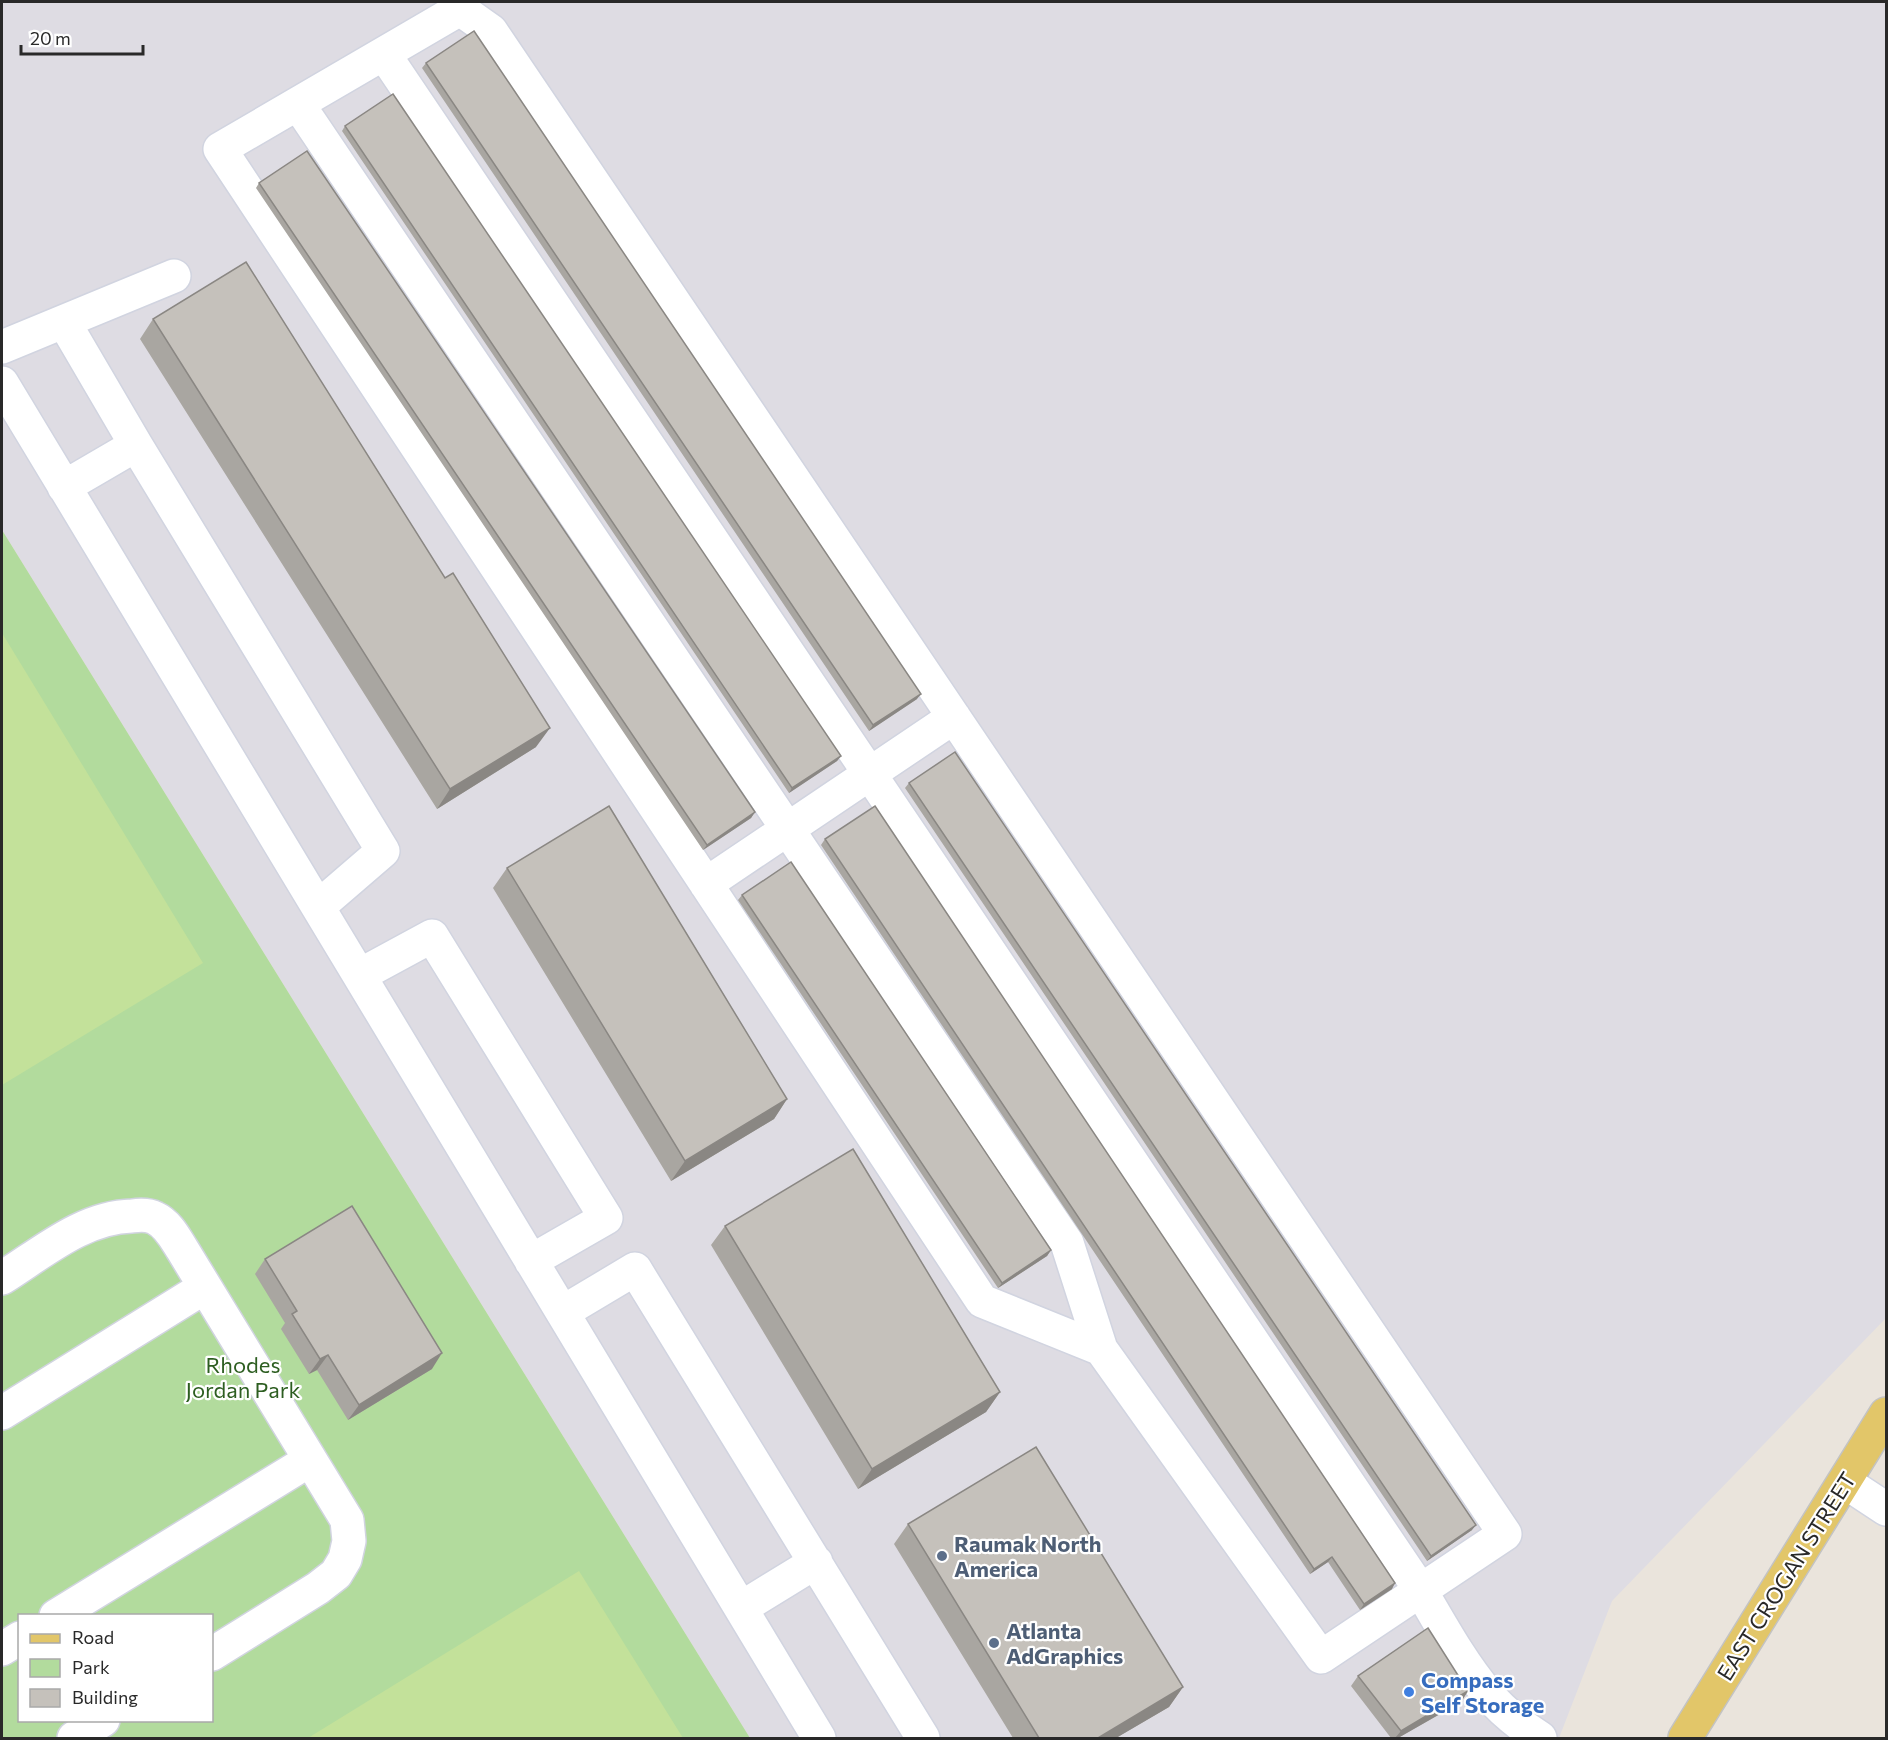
<svg xmlns="http://www.w3.org/2000/svg" width="1888" height="1740" viewBox="0 0 1888 1740" font-family="Commissioner,sans-serif">
<style>
.industrial{fill:#dedce3}
.green{fill:#b2db9d;fill-rule:evenodd}
.pitch{fill:#c3e19a}
.lines{fill:none;stroke-linecap:round;stroke-linejoin:round}
.minor-casing{stroke:#d1d4e0;stroke-width:36}
.major-casing{stroke:#c3c3c3;stroke-width:36}
.minor{stroke:#fff;stroke-width:33}
.major{stroke:#e2c669;stroke-width:33}
.wall{fill:#a9a6a1}
.shaded-wall{fill:#8a8783}
.building{fill:#c5c1bb;stroke:#8a8783;stroke-width:1.5}
.service-dot{fill:#5c6f8a;stroke:#fff;stroke-width:2}
.shop-dot{fill:#3f7fe0;stroke:#fff;stroke-width:2}
.labels{text-anchor:middle;dominant-baseline:central;stroke-width:4.5;stroke-linejoin:round;paint-order:stroke}
.park-label{font-size:22px;fill:#2d5e21;stroke:#fff}
.service-label{font-size:22px;font-weight:bold;fill:#4e5e75;stroke:#fff;text-anchor:start}
.street-label{font-size:22px;fill:#292929;stroke:#fff}
.shop-label{font-size:22px;font-weight:bold;fill:#366cbe;stroke:#fff;text-anchor:start}
</style>
<rect width="100%" height="100%" fill="#eae4dc"/>
<path class="industrial" d="M 2,2 L 1886,2 L 1886,1318 L 1612,1601 L 1559,1738 L 750,1738 L 2,530 Z"/>
<path class="green" d="M 2,530 L 750,1738 L 2,1738 ZM 20,1616 L 212,1616 L 212,1720 L 20,1720 Z"/>
<path class="pitch" d="M 2,633 L 203,963 L 2,1085 Z
M 579,1571 L 683,1738 L 308,1738 Z"/>
<g class="lines">
<defs>
<path id="minor" d="M 460,9 L 491,31 L 1505,1534 L 1321,1657 L 1101,1349 L 982,1301 L 220,149 Z
M 384,54 L 1421,1591 C 1441,1625 1461,1662 1487,1693 C 1502,1711 1521,1726 1540,1738
M 298,104 L 1067,1243 L 1101,1349
M 64,322 L 136,445
M 2,347 L 174,276
M 2,383 L 819,1738
M 64,487 L 136,445 L 383,851 L 318,907
M 706,884 L 954,717
M 360,975 L 432,936 L 606,1218 L 531,1261
M 2,1278 C 42,1253 83,1217 132,1216 C 139,1215 149,1215 155,1218 C 168,1224 175,1238 182,1249 L 347,1520 L 349,1541 L 345,1559 L 336,1574 L 318,1588 L 212,1654
M 563,1312 L 635,1269 L 923,1738
M 2,1413 L 205,1287
M 1845,1482 L 1886,1509
M 741,1608 L 816,1562
M 56,1616 L 310,1460
M 2,1649 L 20,1638
M 74,1738 L 103,1720"/>
<path id="major" d="M 1685,1738 L 1886,1414"/>
</defs>
<use href="#minor" class="minor-casing"/>
<use href="#major" class="major-casing"/>
<use href="#minor" class="minor"/>
<use href="#major" class="major"/>
</g>
<path class="wall" d="M 426,63 L 917,699 L 869,731 L 422,68 Z
M 345,126 L 841,756 L 837,761 L 789,793 L 342,131 Z
M 259,183 L 755,812 L 751,818 L 703,850 L 256,188 Z
M 153,319 L 536,747 L 437,809 L 140,339 Z
M 909,783 L 1472,1530 L 1427,1561 L 905,788 Z
M 825,839 L 1392,1589 L 1360,1610 L 1328,1562 L 1310,1574 L 821,845 Z
M 507,868 L 787,1099 L 774,1119 L 671,1181 L 493,888 Z
M 742,895 L 1051,1250 L 1047,1256 L 998,1288 L 738,900 Z
M 725,1226 L 1000,1392 L 986,1412 L 858,1489 L 711,1245 Z
M 265,1259 L 432,1369 L 348,1420 L 317,1370 L 309,1374 L 281,1329 L 285,1323 L 255,1274 Z
M 908,1524 L 1183,1687 L 1169,1707 L 1116,1738 L 1013,1738 L 894,1544 Z
M 1358,1676 L 1468,1691 L 1461,1702 L 1398,1738 L 1391,1738 L 1351,1686 Z"/>
<path class="shaded-wall" d="M 921,694 L 917,699 L 869,731 L 873,725 Z
M 550,728 L 536,747 L 437,809 L 450,789 Z
M 841,756 L 837,761 L 789,793 L 792,788 Z
M 755,812 L 751,818 L 703,850 L 707,845 Z
M 787,1099 L 774,1119 L 671,1181 L 685,1161 Z
M 1051,1250 L 1047,1256 L 998,1288 L 1002,1283 Z
M 442,1353 L 432,1369 L 348,1420 L 359,1405 Z
M 328,1355 L 317,1370 L 309,1374 L 320,1359 Z
M 1000,1392 L 986,1412 L 858,1489 L 872,1469 Z
M 1476,1525 L 1472,1530 L 1427,1561 L 1431,1556 Z
M 1332,1557 L 1328,1562 L 1310,1574 L 1314,1569 Z
M 1395,1583 L 1392,1589 L 1360,1610 L 1364,1604 Z
M 1183,1687 L 1169,1707 L 1116,1738 L 1098,1738 Z
M 1468,1691 L 1461,1702 L 1398,1738 L 1395,1738 L 1401,1731 Z"/>
<path class="building" d="M 474,31 L 921,694 L 873,725 L 426,63 Z
M 393,94 L 841,756 L 792,788 L 345,126 Z
M 307,151 L 755,812 L 707,845 L 259,183 Z
M 246,262 L 445,578 L 453,573 L 550,728 L 450,789 L 153,319 Z
M 955,752 L 1476,1525 L 1431,1556 L 909,783 Z
M 609,806 L 787,1099 L 685,1161 L 507,868 Z
M 875,806 L 1395,1583 L 1364,1604 L 1332,1557 L 1314,1569 L 825,839 Z
M 791,862 L 1051,1250 L 1002,1283 L 742,895 Z
M 853,1149 L 1000,1392 L 872,1469 L 725,1226 Z
M 352,1206 L 442,1353 L 359,1405 L 328,1355 L 320,1359 L 292,1314 L 297,1311 L 265,1259 Z
M 1036,1447 L 1183,1687 L 1098,1738 L 1039,1738 L 908,1524 Z
M 1428,1628 L 1468,1691 L 1401,1731 L 1358,1676 Z"/>
<g class="service-dot">
<circle cx="942" cy="1556" r="6"/>
<circle cx="994" cy="1643" r="6"/>
</g>
<circle class="shop-dot" cx="1409" cy="1692" r="6"/>
<g class="labels">
<g class="park-label">
<text x="243" y="1364">Rhodes<tspan x="243" dy="25">Jordan Park</tspan></text>
</g>
<g class="service-label">
<text x="954" y="1543">Raumak North<tspan x="954" dy="25">America</tspan></text>
<text x="1006" y="1630">Atlanta<tspan x="1006" dy="25">AdGraphics</tspan></text>
</g>
<g class="street-label">
<text transform="translate(1786 1576) rotate(-58)">EAST CROGAN STREET</text>
</g>
<g class="shop-label">
<text x="1421" y="1679">Compass<tspan x="1421" dy="25">Self Storage</tspan></text>
</g>
</g>
<rect width="1888" height="1740" fill="none" stroke="#292929" stroke-width="6"/>
<rect x="18" y="1614" width="195" height="108" fill="#ffffff" stroke="#a9a9a9" stroke-width="1.5"/>
<rect x="30" y="1634" width="30" height="9" fill="#e2c669" stroke="#a9a9a9" stroke-width="1.5"/>
<text x="72" y="1644" font-size="18" fill="#292929">Road</text>
<rect x="30" y="1659" width="30" height="18" fill="#b2db9d" stroke="#a9a9a9" stroke-width="1.5"/>
<text x="72" y="1674" font-size="18" fill="#292929">Park</text>
<rect x="30" y="1689" width="30" height="18" fill="#c5c1bb" stroke="#a9a9a9" stroke-width="1.5"/>
<text x="72" y="1704" font-size="18" fill="#292929">Building</text>
<path d="M21 45v9h122v-9" fill="none" stroke="#292929" stroke-width="3"/>
<text x="30" y="45" font-size="18" fill="#292929" stroke="#ffffff" stroke-width="4.5" paint-order="stroke">20 m</text>
</svg>
